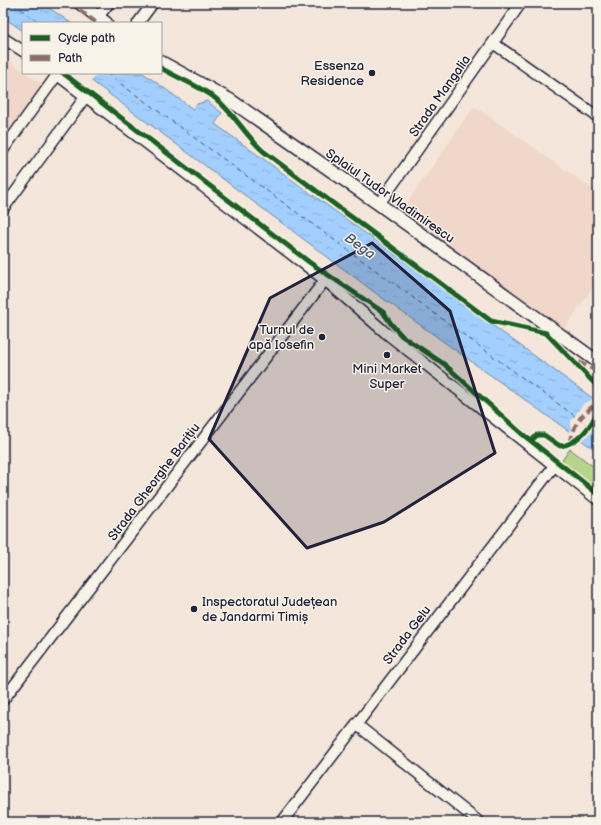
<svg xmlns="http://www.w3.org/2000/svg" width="601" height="825" viewBox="0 0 601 825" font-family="'Balsamiq Sans',sans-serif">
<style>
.built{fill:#f1d7c9}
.green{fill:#b8d48c;stroke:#6d7b64}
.water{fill:url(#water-ripples);stroke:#6f8aaf}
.pier{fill:#f4e6da}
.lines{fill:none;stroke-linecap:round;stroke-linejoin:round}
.ferry{stroke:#485675;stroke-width:1;stroke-dasharray:5 4;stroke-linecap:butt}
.minor-casing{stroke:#22223b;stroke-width:13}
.tertiary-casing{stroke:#22223b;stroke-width:15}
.minor{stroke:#f7f3e8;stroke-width:10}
.tertiary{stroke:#f7f3e8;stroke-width:12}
.quiet{stroke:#8d6e63;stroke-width:4;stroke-dasharray:8 4;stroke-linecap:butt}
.cycleway-casing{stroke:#f7f3e8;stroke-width:8}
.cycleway{stroke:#1b5e20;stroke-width:5}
.marked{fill:#22223b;fill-opacity:0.2;stroke:#22223b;stroke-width:3;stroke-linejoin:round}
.poi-dot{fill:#22223b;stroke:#f7f3e8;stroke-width:1.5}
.labels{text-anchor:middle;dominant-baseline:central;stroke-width:3;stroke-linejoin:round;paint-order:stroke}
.poi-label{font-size:13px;fill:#22223b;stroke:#f7f3e8;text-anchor:end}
.street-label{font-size:13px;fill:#22223b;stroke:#f7f3e8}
.water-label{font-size:14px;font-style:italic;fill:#485675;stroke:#f7f3e8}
</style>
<defs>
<pattern id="water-ripples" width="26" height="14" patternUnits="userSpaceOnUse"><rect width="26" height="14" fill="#a2cffd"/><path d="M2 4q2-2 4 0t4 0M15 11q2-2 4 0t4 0" fill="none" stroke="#8bb1da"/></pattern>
</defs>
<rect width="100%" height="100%" fill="#f4e6da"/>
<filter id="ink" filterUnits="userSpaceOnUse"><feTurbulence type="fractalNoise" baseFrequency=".025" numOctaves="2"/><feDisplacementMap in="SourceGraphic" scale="8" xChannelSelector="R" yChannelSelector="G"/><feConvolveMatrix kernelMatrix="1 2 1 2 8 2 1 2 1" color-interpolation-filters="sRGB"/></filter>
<g filter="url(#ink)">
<path class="built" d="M 3,56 L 23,71 L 23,73 L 26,73 L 47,88 L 3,150 Z
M 474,106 L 598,193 L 598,209 L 596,212 L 598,214 L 598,280 L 564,329 L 400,213 Z"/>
<path class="green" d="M 570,449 L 598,470 L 598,492 L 561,462 Z"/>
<path class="water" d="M 3,3 L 42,3 L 71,23 L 23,23 L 23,31 L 3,17 Z
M 81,73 L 143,73 L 193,109 L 197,104 L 207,101 L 222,113 L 215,124 L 598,402 L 598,452 L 381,297 Z"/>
<path class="pier" d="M 79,73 L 98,73 L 90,83 Z
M 594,396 L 598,399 L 598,422 L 590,434 L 580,442 L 568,433 L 571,429 L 571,421 L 584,403 L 590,401 Z"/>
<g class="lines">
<path class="ferry" d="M 13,3 L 39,23
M 106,73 L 598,433"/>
<defs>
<path id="minor" d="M 98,17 L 109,3
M 138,23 L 153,3
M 3,38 L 23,51
M 493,43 L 598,117
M 55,73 L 325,280 L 386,333 L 598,500
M 3,150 L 57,75
M 379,204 L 521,3
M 3,209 L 86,96
M 3,700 L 325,280
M 356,724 L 479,822
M 282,822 L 554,466"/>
<path id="tertiary" d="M 80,3 L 106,23
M 161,62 L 230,100 L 379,204 L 598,362"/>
</defs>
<use href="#minor" class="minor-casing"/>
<use href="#tertiary" class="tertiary-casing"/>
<use href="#minor" class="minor"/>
<use href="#tertiary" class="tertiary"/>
<path class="quiet" d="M 70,3 L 97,23
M 579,362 L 598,372
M 571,442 L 570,439 C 574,433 574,427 578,421 C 584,413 592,408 598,400"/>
<defs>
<path id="cycleway" d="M 161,68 C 177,78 202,87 215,98 C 234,113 245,135 263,151 L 491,321 L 546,333 L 598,387
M 63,73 L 309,262 L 383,312 L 392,325 L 402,336 L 444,364 L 521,433 L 598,494
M 534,438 L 537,435 L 544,435 L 560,446 C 577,445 594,424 598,408"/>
</defs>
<use href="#cycleway" class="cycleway-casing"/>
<use href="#cycleway" class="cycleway"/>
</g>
</g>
<path class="marked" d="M 372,243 L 450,311 L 495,453 L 384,522 L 307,548 L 209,439 L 270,298 Z"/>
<g class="poi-dot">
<circle cx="372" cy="73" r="4"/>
<circle cx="322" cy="337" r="4"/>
<circle cx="387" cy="355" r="4"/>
<circle cx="194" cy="609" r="4"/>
</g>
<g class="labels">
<g class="poi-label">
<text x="364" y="66">Essenza<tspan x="364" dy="15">Residence</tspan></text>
<text x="314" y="330">Turnul de<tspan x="314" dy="15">apă Iosefin</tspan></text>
<text x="387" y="369" text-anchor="middle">Mini Market<tspan x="387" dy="15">Super</tspan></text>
<text x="202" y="602" text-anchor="start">Inspectoratul Județean<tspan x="202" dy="15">de Jandarmi Timiș</tspan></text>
</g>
<g class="street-label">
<text transform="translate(440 96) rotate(-55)">Strada Mangalia</text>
<text transform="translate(390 196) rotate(35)">Splaiul Tudor Vladimirescu</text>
<text transform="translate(154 482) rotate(-53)">Strada Gheorghe Barițiu</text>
<text transform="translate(407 635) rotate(-53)">Strada Gelu</text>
</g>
<g class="water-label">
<text transform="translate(360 246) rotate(36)">Bega</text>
</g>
</g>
<rect width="601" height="825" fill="none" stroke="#f7f3e8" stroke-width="16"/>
<rect x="8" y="8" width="585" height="809" fill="none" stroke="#22223b" stroke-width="1.5" filter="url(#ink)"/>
<rect x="22" y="22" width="140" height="52" fill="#f7f3e8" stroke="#a29fa3"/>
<rect x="30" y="35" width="20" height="6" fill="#1b5e20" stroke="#a29fa3"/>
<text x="58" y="42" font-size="12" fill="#22223b">Cycle path</text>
<rect x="30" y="55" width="20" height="6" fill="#8d6e63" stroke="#a29fa3"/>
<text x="58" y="62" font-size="12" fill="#22223b">Path</text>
</svg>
